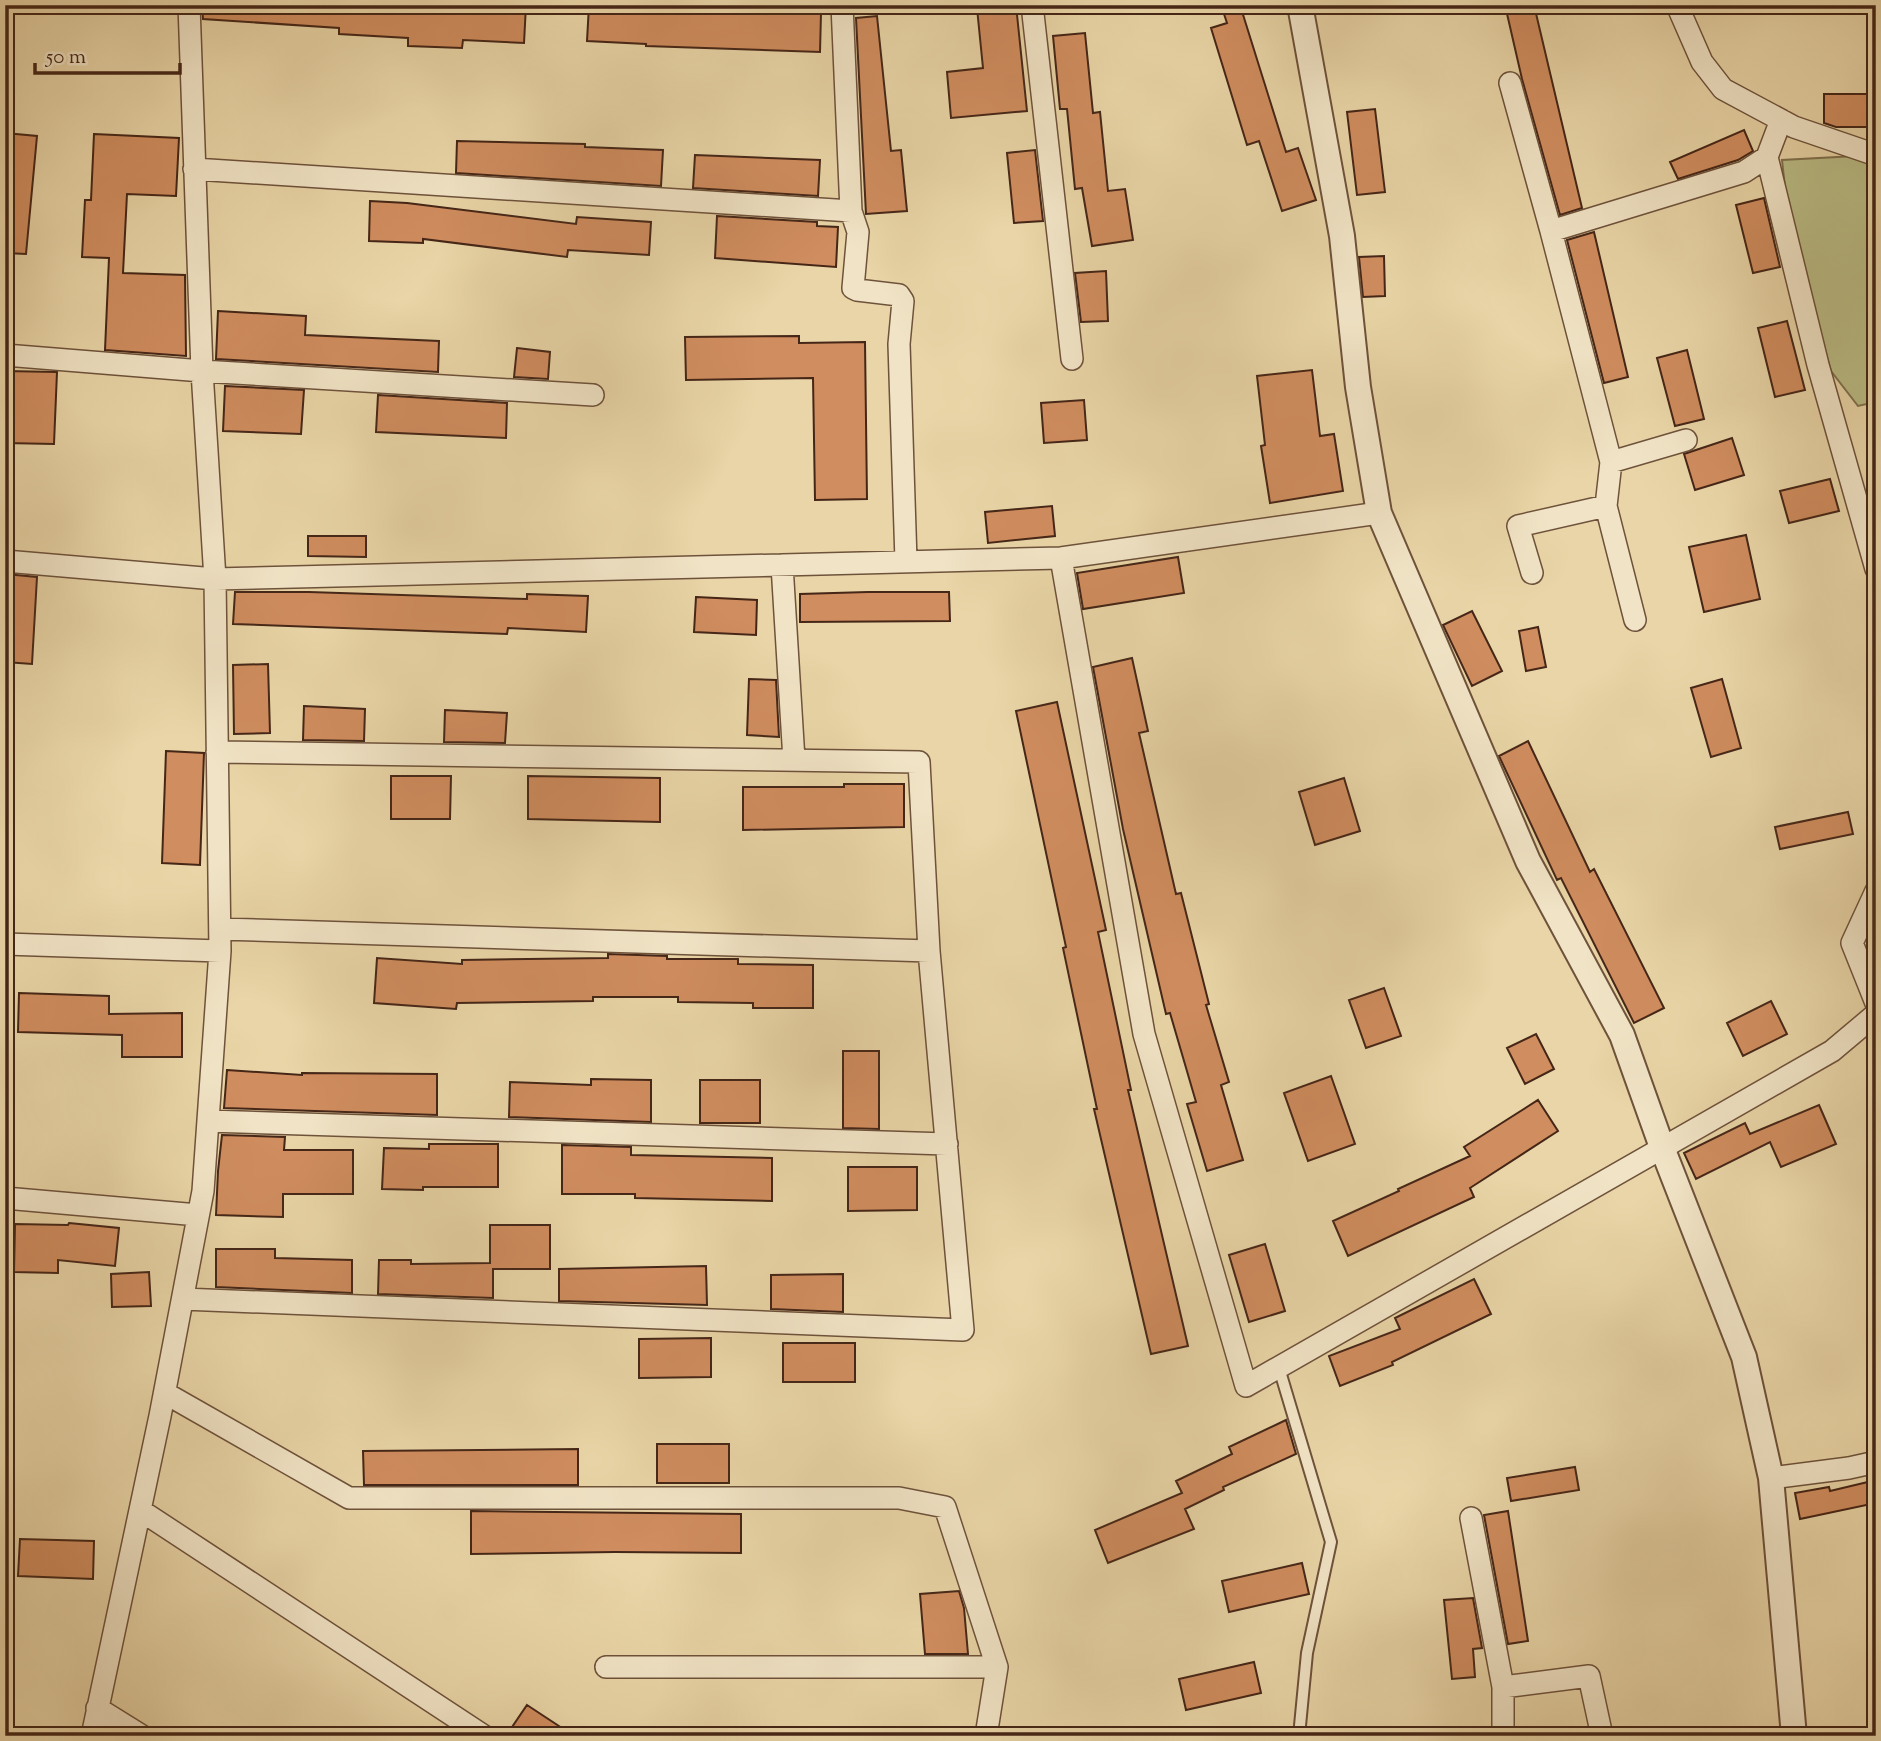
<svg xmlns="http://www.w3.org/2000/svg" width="1881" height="1741" viewBox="0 0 1881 1741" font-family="'Sorts Mill Goudy',serif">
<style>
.green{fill:#babc85;stroke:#80714e;stroke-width:2}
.building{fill:#d08d5f;stroke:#452617;stroke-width:2}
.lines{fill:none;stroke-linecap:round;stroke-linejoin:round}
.service-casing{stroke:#6e523b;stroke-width:14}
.minor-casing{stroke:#6e523b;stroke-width:24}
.tertiary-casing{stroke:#6e523b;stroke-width:28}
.service{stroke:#f1e4c6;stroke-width:10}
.minor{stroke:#f1e4c6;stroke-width:21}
.tertiary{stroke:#f1e4c6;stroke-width:24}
</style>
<rect width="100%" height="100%" fill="#e9d5a7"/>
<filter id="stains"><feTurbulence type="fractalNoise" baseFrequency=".00286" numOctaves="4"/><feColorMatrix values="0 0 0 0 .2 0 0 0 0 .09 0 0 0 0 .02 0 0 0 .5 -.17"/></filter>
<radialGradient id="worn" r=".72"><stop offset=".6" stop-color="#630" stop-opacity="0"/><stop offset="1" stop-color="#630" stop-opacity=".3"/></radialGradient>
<path class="green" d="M 1856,156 L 1876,165 L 1876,402 L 1858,406 L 1831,371 L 1790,232 L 1782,160 Z"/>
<path class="building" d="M 202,5 L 391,5 L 472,9 L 472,5 L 526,5 L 524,43 L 463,40 L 462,48 L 408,46 L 408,38 L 339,34 L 339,28 L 203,19 Z
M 589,5 L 821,13 L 820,52 L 646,46 L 646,44 L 587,41 Z
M 1016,5 L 1027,111 L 951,118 L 947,72 L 983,68 L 977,8 Z
M 1221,5 L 1240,5 L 1286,152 L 1298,148 L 1316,200 L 1282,211 L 1259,141 L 1247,145 L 1211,28 L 1227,23 Z
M 1505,5 L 1534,5 L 1582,208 L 1560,215 L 1522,79 Z
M 877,16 L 891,151 L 901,150 L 907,211 L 866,214 L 856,18 Z
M 1085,33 L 1093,113 L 1100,112 L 1108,191 L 1125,189 L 1133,240 L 1092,246 L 1082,188 L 1075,189 L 1067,109 L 1060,109 L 1053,36 Z
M 1824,94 L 1876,94 L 1876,127 L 1836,127 L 1824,123 Z
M 1375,109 L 1385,192 L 1357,195 L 1347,112 Z
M 1744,130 L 1753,151 L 1738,160 L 1678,179 L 1670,162 Z
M 5,133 L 37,136 L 26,254 L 5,253 Z
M 94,134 L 179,138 L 176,196 L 127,194 L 123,273 L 185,275 L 186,356 L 105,350 L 109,258 L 82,257 L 85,200 L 91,200 Z
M 457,141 L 585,144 L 585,147 L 663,150 L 661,186 L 456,173 Z
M 1035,150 L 1043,221 L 1014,223 L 1007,153 Z
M 695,155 L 820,160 L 818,196 L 693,188 Z
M 1764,198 L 1780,267 L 1753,273 L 1736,205 Z
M 370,201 L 407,203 L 576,224 L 577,217 L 651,222 L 649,255 L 568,250 L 567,257 L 423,239 L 423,243 L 369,241 Z
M 717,216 L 817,222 L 817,226 L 838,227 L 836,267 L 715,258 Z
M 1594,232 L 1628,377 L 1604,383 L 1567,240 Z
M 1384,256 L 1385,296 L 1363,297 L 1359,257 Z
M 1106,271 L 1108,321 L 1081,322 L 1075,273 Z
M 218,311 L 306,316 L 305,335 L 439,341 L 438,372 L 216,359 Z
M 1787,321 L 1805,390 L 1775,397 L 1758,328 Z
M 799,336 L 799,343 L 865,342 L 867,499 L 815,500 L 813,378 L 686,380 L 685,337 Z
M 517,348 L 550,352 L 548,379 L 514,377 Z
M 1687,350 L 1704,419 L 1675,426 L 1657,358 Z
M 1312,370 L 1320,436 L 1334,434 L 1343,491 L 1270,503 L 1261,446 L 1265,445 L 1257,376 Z
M 5,371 L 57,372 L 54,444 L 5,443 Z
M 225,386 L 304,390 L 301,434 L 223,431 Z
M 378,395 L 507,403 L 506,438 L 376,432 Z
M 1084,400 L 1087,440 L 1044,443 L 1041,403 Z
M 1732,438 L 1744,475 L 1695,490 L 1684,454 Z
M 1830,479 L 1839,511 L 1789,523 L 1780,491 Z
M 1052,506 L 1055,536 L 988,543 L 985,512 Z
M 1746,535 L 1760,599 L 1704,612 L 1689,547 Z
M 308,536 L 366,536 L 366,557 L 308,556 Z
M 1178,557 L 1184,593 L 1083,609 L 1077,573 Z
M 5,574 L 37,577 L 32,664 L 5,662 Z
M 235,592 L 309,592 L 527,599 L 527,594 L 588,596 L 586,632 L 508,628 L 507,634 L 233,624 Z
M 868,592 L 949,592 L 950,621 L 800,622 L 800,594 Z
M 696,597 L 757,600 L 756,635 L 694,632 Z
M 1472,611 L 1502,671 L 1472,686 L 1443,625 Z
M 1538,627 L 1546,667 L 1526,671 L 1519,631 Z
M 1132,658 L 1148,731 L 1139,733 L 1176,894 L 1181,893 L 1209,1004 L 1206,1005 L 1229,1082 L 1221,1085 L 1243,1160 L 1207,1171 L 1187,1104 L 1196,1102 L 1170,1013 L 1166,1014 L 1123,829 L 1093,667 Z
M 268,664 L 270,733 L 234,734 L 233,665 Z
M 749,679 L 776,680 L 779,737 L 747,735 Z
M 1722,679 L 1741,748 L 1711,757 L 1691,688 Z
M 1057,702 L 1106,930 L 1098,932 L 1131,1090 L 1128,1090 L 1188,1346 L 1151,1354 L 1094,1109 L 1097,1109 L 1063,948 L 1066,947 L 1016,711 Z
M 304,706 L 365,709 L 364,741 L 303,740 Z
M 445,710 L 507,713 L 505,743 L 444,742 Z
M 1528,741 L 1590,872 L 1594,869 L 1664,1008 L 1634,1023 L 1561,878 L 1557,880 L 1499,756 Z
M 166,751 L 204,753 L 200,865 L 162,863 Z
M 391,776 L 451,776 L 450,819 L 391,819 Z
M 528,776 L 660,778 L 660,822 L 528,819 Z
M 1344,778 L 1360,831 L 1315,845 L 1299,792 Z
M 844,784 L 904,784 L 904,827 L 743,830 L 743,787 L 844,787 Z
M 1848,812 L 1853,834 L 1780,849 L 1775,827 Z
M 608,954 L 667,956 L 667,959 L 738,959 L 738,964 L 813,965 L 813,1008 L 753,1008 L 753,1003 L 678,1002 L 678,997 L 593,997 L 593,1001 L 457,1003 L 456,1009 L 374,1003 L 377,958 L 462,964 L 462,960 L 608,958 Z
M 1384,988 L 1401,1036 L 1366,1048 L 1349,1000 Z
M 19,993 L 109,996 L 109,1014 L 182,1013 L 182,1057 L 122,1057 L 122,1035 L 18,1032 Z
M 1771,1001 L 1787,1034 L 1743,1056 L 1727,1023 Z
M 1536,1034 L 1554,1069 L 1525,1084 L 1507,1048 Z
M 843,1051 L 879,1051 L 879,1129 L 843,1128 Z
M 227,1070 L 302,1075 L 302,1073 L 437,1074 L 437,1115 L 224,1108 Z
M 1331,1076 L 1355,1144 L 1308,1161 L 1284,1093 Z
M 591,1079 L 651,1080 L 651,1122 L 509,1117 L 510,1082 L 591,1085 Z
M 700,1080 L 760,1080 L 760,1123 L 700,1123 Z
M 1538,1100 L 1558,1131 L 1470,1188 L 1474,1197 L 1348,1256 L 1333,1221 L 1399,1191 L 1398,1189 L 1470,1156 L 1464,1147 Z
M 1819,1105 L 1836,1144 L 1781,1167 L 1770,1142 L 1696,1179 L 1684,1153 L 1745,1123 L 1750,1134 Z
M 222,1135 L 285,1137 L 284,1150 L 353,1150 L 353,1194 L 283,1194 L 283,1217 L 216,1215 L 218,1171 Z
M 429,1144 L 498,1144 L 498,1187 L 423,1187 L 423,1190 L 382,1189 L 384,1148 L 429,1149 Z
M 562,1145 L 631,1147 L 631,1155 L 772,1158 L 772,1201 L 635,1198 L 635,1194 L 562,1194 Z
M 848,1167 L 917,1167 L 917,1210 L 848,1211 Z
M 69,1223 L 119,1228 L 115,1266 L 58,1260 L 58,1273 L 14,1272 L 15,1224 L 68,1225 Z
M 490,1225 L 550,1225 L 550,1269 L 493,1269 L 493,1298 L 378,1294 L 379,1260 L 411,1260 L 411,1264 L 490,1263 Z
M 1265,1244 L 1285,1311 L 1249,1322 L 1229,1255 Z
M 216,1249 L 275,1249 L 275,1258 L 352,1260 L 352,1293 L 216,1287 Z
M 706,1266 L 707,1305 L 559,1301 L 559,1269 Z
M 149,1272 L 151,1306 L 112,1307 L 111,1274 Z
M 843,1274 L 843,1312 L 771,1309 L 771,1275 Z
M 1474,1279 L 1491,1314 L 1392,1362 L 1393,1365 L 1340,1386 L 1329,1356 L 1400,1329 L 1395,1318 Z
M 711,1338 L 711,1377 L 639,1378 L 639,1339 Z
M 783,1343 L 855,1343 L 855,1382 L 783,1382 Z
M 1286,1420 L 1296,1454 L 1223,1487 L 1224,1490 L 1185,1509 L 1194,1529 L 1108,1563 L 1095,1530 L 1182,1493 L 1176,1481 L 1232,1454 L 1229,1447 Z
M 657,1444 L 729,1444 L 729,1483 L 657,1483 Z
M 578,1449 L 578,1485 L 364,1485 L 363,1451 Z
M 1575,1467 L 1579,1490 L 1511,1501 L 1507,1478 Z
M 1876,1480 L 1876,1503 L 1800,1519 L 1795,1493 L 1829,1487 L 1830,1491 Z
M 471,1511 L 741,1514 L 741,1553 L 615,1552 L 471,1554 Z
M 1508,1511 L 1528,1641 L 1508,1644 L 1484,1515 Z
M 20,1539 L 94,1541 L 93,1579 L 18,1576 Z
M 1302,1563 L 1309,1594 L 1229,1612 L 1222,1581 Z
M 959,1591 L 964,1608 L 968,1654 L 925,1654 L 920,1594 Z
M 1473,1598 L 1482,1648 L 1473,1649 L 1475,1677 L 1452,1679 L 1444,1600 Z
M 1254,1662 L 1261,1693 L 1186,1710 L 1179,1679 Z
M 527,1705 L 574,1736 L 506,1736 Z"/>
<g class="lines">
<defs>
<path id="service" d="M 1279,1368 L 1331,1542 L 1307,1653 L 1299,1736"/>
<path id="minor" d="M 1032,5 L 1072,359
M 1677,5 L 1702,62 L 1723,89 L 1794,127 L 1876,155
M 1510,83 L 1551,231 L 1744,172 L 1767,157 L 1781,120
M 1767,157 L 1818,365 L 1876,569
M 194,169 L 851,211 L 842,5
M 851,211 L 858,232 L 853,288 L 857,290 L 899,295 L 903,301 L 899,344 L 906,561
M 1551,231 L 1611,462 L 1686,440
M 5,355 L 202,371 L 593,395
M 1611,462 L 1606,506 L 1635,620
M 1061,558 L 1144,1034 L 1246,1386 L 1832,1051 L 1876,1014
M 5,561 L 215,579 L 1061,558 L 1379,513
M 782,565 L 794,760
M 1532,573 L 1518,526 L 1606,506
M 217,752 L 919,762 L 929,951 L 220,929
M 1876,891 L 1852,943 L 1876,1003
M 5,944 L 220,951
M 208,1121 L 947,1144
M 5,1198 L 198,1215
M 183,1299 L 963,1330 L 929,951
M 165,1393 L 349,1498 L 899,1498 L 945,1507 L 997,1667 L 606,1667
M 1771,1478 L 1849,1468 L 1876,1462
M 140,1510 L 484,1736
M 1471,1518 L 1503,1687
M 97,1708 L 142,1736
M 92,1736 L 160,1416 L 203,1191 L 220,951 L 215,579 L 202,371 L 189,5
M 986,1736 L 997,1667
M 1503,1736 L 1503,1687 L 1589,1676 L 1602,1736"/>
<path id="tertiary" d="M 1300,5 L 1342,236 L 1358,387 L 1379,513 L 1528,861 L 1622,1035 L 1663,1150 L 1744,1357 L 1771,1478 L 1794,1736"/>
</defs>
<use href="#service" class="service-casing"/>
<use href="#minor" class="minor-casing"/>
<use href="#tertiary" class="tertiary-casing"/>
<use href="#service" class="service"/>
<use href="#minor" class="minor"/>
<use href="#tertiary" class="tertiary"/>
</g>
<rect width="1881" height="1741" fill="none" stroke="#e9d5a7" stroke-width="28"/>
<rect x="7" y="7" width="1867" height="1727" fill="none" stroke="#452617" stroke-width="3.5"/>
<rect x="14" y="14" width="1853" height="1713" fill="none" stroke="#452617" stroke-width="2"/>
<path d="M35 63v10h145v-10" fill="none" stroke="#452617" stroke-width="3.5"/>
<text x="46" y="63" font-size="21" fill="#452617" stroke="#f1e4c6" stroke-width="5" paint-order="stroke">50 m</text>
<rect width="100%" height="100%" filter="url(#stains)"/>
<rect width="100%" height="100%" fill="url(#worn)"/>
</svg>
